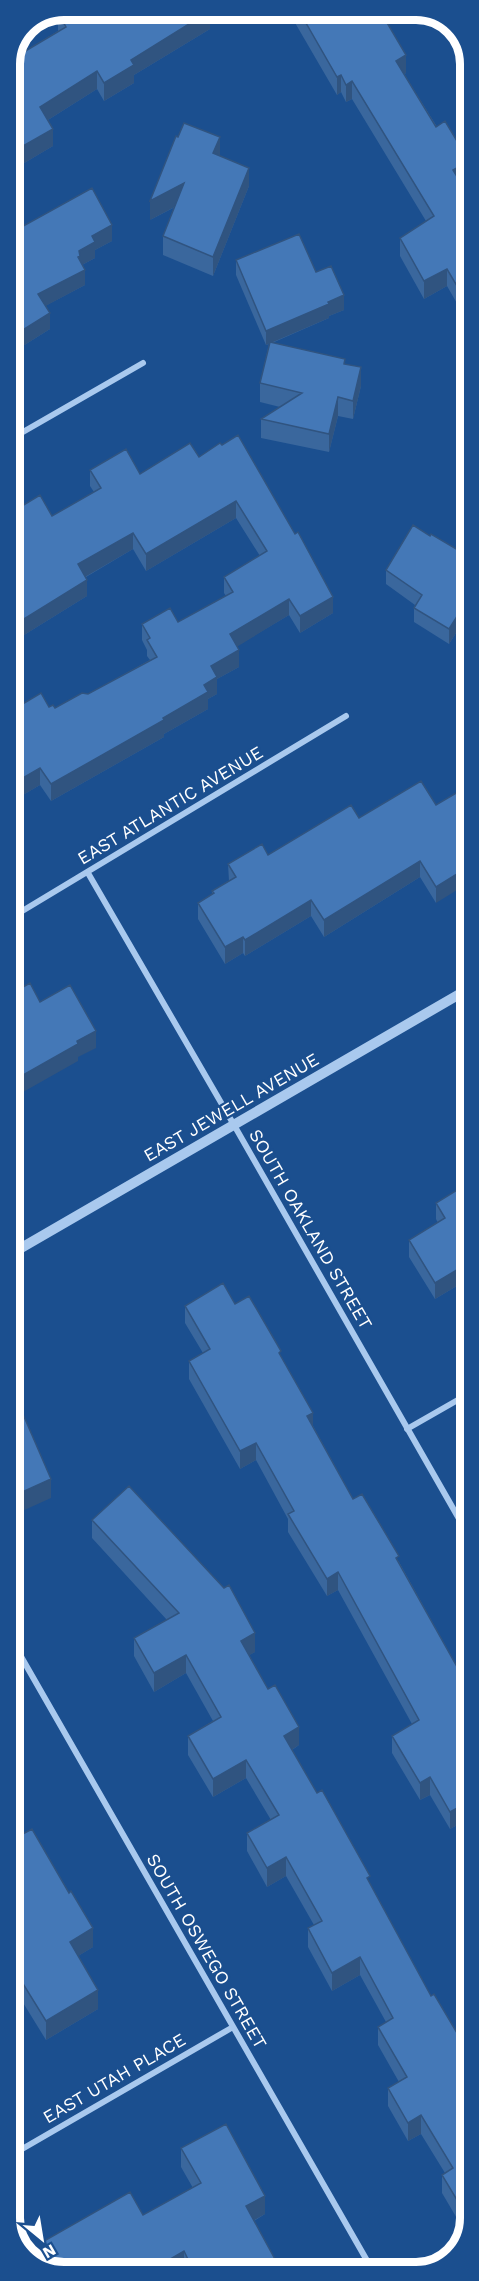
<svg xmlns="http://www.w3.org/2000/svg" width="479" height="2281" viewBox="0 0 479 2281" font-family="'Work Sans',sans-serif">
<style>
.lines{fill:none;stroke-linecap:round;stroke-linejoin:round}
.minor{stroke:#a9c9ee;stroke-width:6}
.tertiary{stroke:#a9c9ee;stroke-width:10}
.wall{fill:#3a679d}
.shaded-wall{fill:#305480}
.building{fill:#4478b7;stroke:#305480;stroke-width:1.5}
.labels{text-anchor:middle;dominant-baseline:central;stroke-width:4.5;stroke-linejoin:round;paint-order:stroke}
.street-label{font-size:18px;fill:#fff;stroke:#1b4f8f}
.rim{fill:none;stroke:#fff;stroke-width:8}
</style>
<rect width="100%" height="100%" fill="#1b4f8f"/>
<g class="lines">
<path class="minor" d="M 9,440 L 143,363
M 88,873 L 234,1125 L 470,1538
M 9,919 L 346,716
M 407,1429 L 470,1393
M 15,1646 L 373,2271
M 10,2156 L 233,2027"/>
<path class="tertiary" d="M 9,1255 L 470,988"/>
</g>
<path class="wall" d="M 287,9 L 361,9 L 406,73 L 404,74 L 469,178 L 461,183 L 470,198 L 470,326 L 447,286 L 424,299 L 400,256 L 400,238 L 426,221 L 352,99 L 346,102 L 341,92 L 337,95 Z
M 58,13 L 210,29 L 134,75 L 134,83 L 104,101 L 97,89 L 48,120 L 53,146 L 9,172 L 9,63 L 12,59 L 58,31 Z
M 220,156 L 249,186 L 213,276 L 163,255 L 163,236 L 175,207 L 150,220 Z
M 16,230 L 112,241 L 95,250 L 95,258 L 82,265 L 85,285 L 45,306 L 50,329 L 18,349 L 9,335 L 9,251 L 17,246 Z
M 236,260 L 316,272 L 344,310 L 329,316 L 329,318 L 272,343 L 345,364 L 361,386 L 353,419 L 338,416 L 329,452 L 261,438 L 261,419 L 280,407 L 260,402 L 260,383 L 269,344 L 266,345 L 236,275 Z
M 470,332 L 470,370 L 461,355 L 461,338 Z
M 199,457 L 333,613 L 300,633 L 289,615 L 237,646 L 239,667 L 217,679 L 217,694 L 208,699 L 208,709 L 164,734 L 164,737 L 51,801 L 40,785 L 9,803 L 9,712 L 49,707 L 55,708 L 88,694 L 150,660 L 147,656 L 147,650 L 142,640 L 142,624 L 178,622 L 226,596 L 224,593 L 224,577 L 260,556 L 236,518 L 146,571 L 133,549 L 86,577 L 87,596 L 24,635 L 12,616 L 9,617 L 9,514 L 52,516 L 94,492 L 90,486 L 90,470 L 140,474 Z
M 430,536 L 470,557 L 470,611 L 449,644 L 414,622 L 414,608 L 415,605 L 386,584 L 386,570 Z
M 470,656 L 470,716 L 460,714 L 460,695 Z
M 436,805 L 436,903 L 420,877 L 324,937 L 311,916 L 245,956 L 243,953 L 225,964 L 198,919 L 198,903 L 212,894 L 212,891 L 229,881 L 228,864 L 268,855 L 359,818 Z
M 470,1182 L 470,1278 L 435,1299 L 409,1257 L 409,1240 L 438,1223 L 436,1219 L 436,1203 Z
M 235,1304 L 281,1358 L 313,1426 L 353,1499 L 399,1562 L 470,1690 L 470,1845 L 459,1824 L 450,1829 L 430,1795 L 420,1800 L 392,1753 L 392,1736 L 412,1724 L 338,1590 L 327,1596 L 288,1532 L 288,1519 L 256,1460 L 240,1469 L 189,1379 L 189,1361 L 203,1353 L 185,1323 L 185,1306 Z
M 92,1520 L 255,1652 L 249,1655 L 299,1745 L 292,1750 L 370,1885 L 470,2218 L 465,2232 L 442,2193 L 442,2175 L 445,2173 L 421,2134 L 408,2141 L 388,2106 L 388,2088 L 399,2082 L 378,2045 L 378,2027 L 386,2022 L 360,1975 L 332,1991 L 308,1947 L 308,1928 L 314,1925 L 286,1876 L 267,1887 L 247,1851 L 247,1833 L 271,1820 L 246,1778 L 213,1797 L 188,1755 L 188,1736 L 213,1721 L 186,1673 L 154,1692 L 134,1656 L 134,1638 L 167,1620 L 92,1538 Z
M 9,1814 L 21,1835 L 93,1947 L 78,1956 L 98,2009 L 46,2040 L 22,2001 L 9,2009 Z
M 181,2148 L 265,2214 L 254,2221 L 282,2272 L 185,2272 L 184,2270 L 180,2272 L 57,2272 L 44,2250 L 44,2241 L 143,2215 L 193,2188 L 181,2167 Z"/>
<path class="shaded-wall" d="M 210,11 L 210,29 L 134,75 L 134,83 L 104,101 L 104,83 L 131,60 Z
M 406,55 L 406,73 L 396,78 L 396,61 Z
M 97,71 L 97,89 L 40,125 L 40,107 Z
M 341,75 L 341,92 L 337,95 L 337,77 Z
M 352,81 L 352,99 L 346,102 L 346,85 Z
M 53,129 L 53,146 L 9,172 L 9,154 Z
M 220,137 L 220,156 L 213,153 Z
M 469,161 L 469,178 L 453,187 L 453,170 Z
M 249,168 L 249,186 L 213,276 L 213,257 Z
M 184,183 L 184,202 L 150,220 L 150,201 Z
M 112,225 L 112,241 L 95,250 L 95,258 L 80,266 L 78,273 L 79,251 L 92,236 Z
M 447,269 L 447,286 L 424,299 L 424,281 Z
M 85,270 L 85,285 L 38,310 L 38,294 Z
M 344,295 L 344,310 L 329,316 L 329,318 L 266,345 L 266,331 Z
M 50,313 L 50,329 L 18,349 L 18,333 Z
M 361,367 L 361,386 L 353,419 L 353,401 Z
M 338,397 L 338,416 L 329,452 L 329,434 Z
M 236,501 L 236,518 L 146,571 L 146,554 Z
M 133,533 L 133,549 L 78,581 L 78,564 Z
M 87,580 L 87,596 L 24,635 L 24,619 Z
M 470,596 L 470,611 L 449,644 L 449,629 Z
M 333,597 L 333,613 L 300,633 L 300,616 Z
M 12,599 L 12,616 L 9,617 L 9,601 Z
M 289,599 L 289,615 L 230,651 L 230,634 Z
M 239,650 L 239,667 L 217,679 L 217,694 L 208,699 L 208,709 L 164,734 L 164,737 L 51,801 L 51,784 L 163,718 L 204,685 L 211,666 Z
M 40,768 L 40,785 L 9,803 L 9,786 Z
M 420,861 L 420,877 L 324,937 L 324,920 Z
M 470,866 L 470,882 L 436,903 L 436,887 Z
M 311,900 L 311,916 L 245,956 L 245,940 Z
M 243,937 L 243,953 L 225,964 L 225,947 Z
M 96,1031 L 96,1048 L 78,1057 L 78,1061 L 9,1100 L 9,1083 L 77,1041 Z
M 16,1098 L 16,1115 L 9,1119 L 9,1102 Z
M 470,1262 L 470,1278 L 435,1299 L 435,1283 Z
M 313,1413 L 313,1431 L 307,1416 Z
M 256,1443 L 256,1460 L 240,1469 L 240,1451 Z
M 51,1479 L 51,1498 L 9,1517 L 9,1498 Z
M 338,1572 L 338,1590 L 327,1596 L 327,1579 Z
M 255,1633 L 255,1652 L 241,1660 L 241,1641 Z
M 186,1655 L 186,1673 L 154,1692 L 154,1673 Z
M 299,1727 L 299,1745 L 284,1755 L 284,1736 Z
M 246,1760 L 246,1778 L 213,1797 L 213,1779 Z
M 430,1777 L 430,1795 L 420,1800 L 420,1783 Z
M 459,1807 L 459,1824 L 450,1829 L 450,1812 Z
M 286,1857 L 286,1876 L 267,1887 L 267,1868 Z
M 93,1928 L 93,1947 L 70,1961 L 70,1942 Z
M 360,1957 L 360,1975 L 332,1991 L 332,1973 Z
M 22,1982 L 22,2001 L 9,2009 L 9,1990 Z
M 98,1990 L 98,2009 L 46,2040 L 46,2021 Z
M 470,2087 L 470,2106 L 466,2090 Z
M 421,2115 L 421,2134 L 408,2141 L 408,2123 Z
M 265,2196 L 265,2214 L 246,2225 L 246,2206 Z
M 184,2251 L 184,2270 L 180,2272 L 148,2272 Z"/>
<path class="building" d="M 64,9 L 209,9 L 210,11 L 131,60 L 134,65 L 104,83 L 97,71 L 40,107 L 53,129 L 9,154 L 9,63 L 11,58 L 12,59 L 66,27 L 58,13 Z
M 298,9 L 361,9 L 365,15 L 375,9 L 379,9 L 406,55 L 396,61 L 436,127 L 445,121 L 469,161 L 453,170 L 470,198 L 470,308 L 447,269 L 424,281 L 400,238 L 434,216 L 352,81 L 346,85 L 341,75 L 337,77 Z
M 184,123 L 220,137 L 213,153 L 249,168 L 213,257 L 163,236 L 184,183 L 150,201 L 176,136 L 178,137 Z
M 92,188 L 112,225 L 92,236 L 95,242 L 79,251 L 80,256 L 78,257 L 85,270 L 38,294 L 50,313 L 18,333 L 9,319 L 9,251 L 23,242 L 16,230 Z
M 299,234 L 316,272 L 331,266 L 344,295 L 328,302 L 329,304 L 266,331 L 236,260 Z
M 470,332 L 470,352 L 461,338 Z
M 270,342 L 345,359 L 344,364 L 361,367 L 353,401 L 338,397 L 329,434 L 261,419 L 302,393 L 260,383 Z
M 238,435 L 295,534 L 298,532 L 333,597 L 300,616 L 289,599 L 230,634 L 239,650 L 211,666 L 217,677 L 204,685 L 208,692 L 163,718 L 164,720 L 51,784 L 40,768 L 9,786 L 9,712 L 41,693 L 49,707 L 53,705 L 55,708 L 82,693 L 88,694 L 157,657 L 147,640 L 150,638 L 142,624 L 170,608 L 178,622 L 233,592 L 224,577 L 267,551 L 236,501 L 146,554 L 133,533 L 78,564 L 87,580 L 24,619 L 12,599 L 9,601 L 9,542 L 15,539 L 9,530 L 9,514 L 40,495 L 52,516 L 101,488 L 90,470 L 126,449 L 140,474 L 190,443 L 199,457 L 220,443 L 222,445 Z
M 413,525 L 430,536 L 431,534 L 470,557 L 470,596 L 449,629 L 414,608 L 422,595 L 386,570 Z
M 470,656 L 470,698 L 460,695 Z
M 421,781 L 436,805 L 463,789 L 470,800 L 470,866 L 436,887 L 420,861 L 324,920 L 311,900 L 245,940 L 243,937 L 225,947 L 198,903 L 214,893 L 212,891 L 236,877 L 228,864 L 262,844 L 268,855 L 351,805 L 359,818 Z
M 30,983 L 40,1002 L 70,985 L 96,1031 L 77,1041 L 78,1044 L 9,1083 L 9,995 Z
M 9,1087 L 16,1098 L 9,1102 Z
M 470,1182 L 470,1262 L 435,1283 L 409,1240 L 445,1218 L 436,1203 Z
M 223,1283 L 235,1304 L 249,1296 L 281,1351 L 279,1353 L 313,1413 L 307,1416 L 353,1499 L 362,1494 L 399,1556 L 396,1558 L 470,1690 L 470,1827 L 459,1807 L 450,1812 L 430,1777 L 420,1783 L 392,1736 L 419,1720 L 338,1572 L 327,1579 L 288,1514 L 294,1511 L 256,1443 L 240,1451 L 189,1361 L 210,1349 L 185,1306 Z
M 22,1412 L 51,1479 L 9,1498 L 9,1418 Z
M 129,1486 L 224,1588 L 229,1585 L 255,1633 L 241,1641 L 268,1689 L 275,1685 L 299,1727 L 284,1736 L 317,1793 L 322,1790 L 370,1876 L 367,1878 L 431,1996 L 434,1994 L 470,2055 L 470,2087 L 466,2090 L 470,2096 L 470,2218 L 469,2220 L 442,2175 L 453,2168 L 421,2115 L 408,2123 L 388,2088 L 407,2077 L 378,2027 L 393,2018 L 360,1957 L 332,1973 L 308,1928 L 322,1921 L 286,1857 L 267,1868 L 247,1833 L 279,1815 L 246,1760 L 213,1779 L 188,1736 L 221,1717 L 186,1655 L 154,1673 L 134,1638 L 179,1613 L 92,1520 Z
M 9,1814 L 21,1835 L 32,1829 L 69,1893 L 71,1891 L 93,1928 L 70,1942 L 98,1990 L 46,2021 L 22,1982 L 9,1990 Z
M 226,2124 L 265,2196 L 246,2206 L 282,2272 L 194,2272 L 184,2251 L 148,2272 L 109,2272 L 109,2270 L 106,2272 L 57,2272 L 30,2259 L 48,2248 L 44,2241 L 130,2192 L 143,2215 L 201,2183 L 181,2148 Z"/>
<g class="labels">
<g class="street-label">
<text transform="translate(170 805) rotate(-31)">EAST ATLANTIC AVENUE</text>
<text transform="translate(231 1107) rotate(-30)">EAST JEWELL AVENUE</text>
<text transform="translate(311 1229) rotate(60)">SOUTH OAKLAND STREET</text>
<text transform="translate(207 1951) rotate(60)">SOUTH OSWEGO STREET</text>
<text transform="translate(114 2078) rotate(-30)">EAST UTAH PLACE</text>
</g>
</g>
<path d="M0 0H479V2281H0ZM64 20H416A44 44 0 0 1 460 64V2218A44 44 0 0 1 416 2262H64A44 44 0 0 1 20 2218V64A44 44 0 0 1 64 20Z" fill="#1b4f8f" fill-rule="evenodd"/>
<path class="rim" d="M64 20H416A44 44 0 0 1 460 64V2218A44 44 0 0 1 416 2262H64A44 44 0 0 1 20 2218V64A44 44 0 0 1 64 20Z"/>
<g transform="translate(42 2239) rotate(150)" stroke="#1b4f8f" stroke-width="4.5" paint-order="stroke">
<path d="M0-4.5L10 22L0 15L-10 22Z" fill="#ffffff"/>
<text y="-9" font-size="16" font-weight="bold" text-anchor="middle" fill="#ffffff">N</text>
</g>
</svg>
